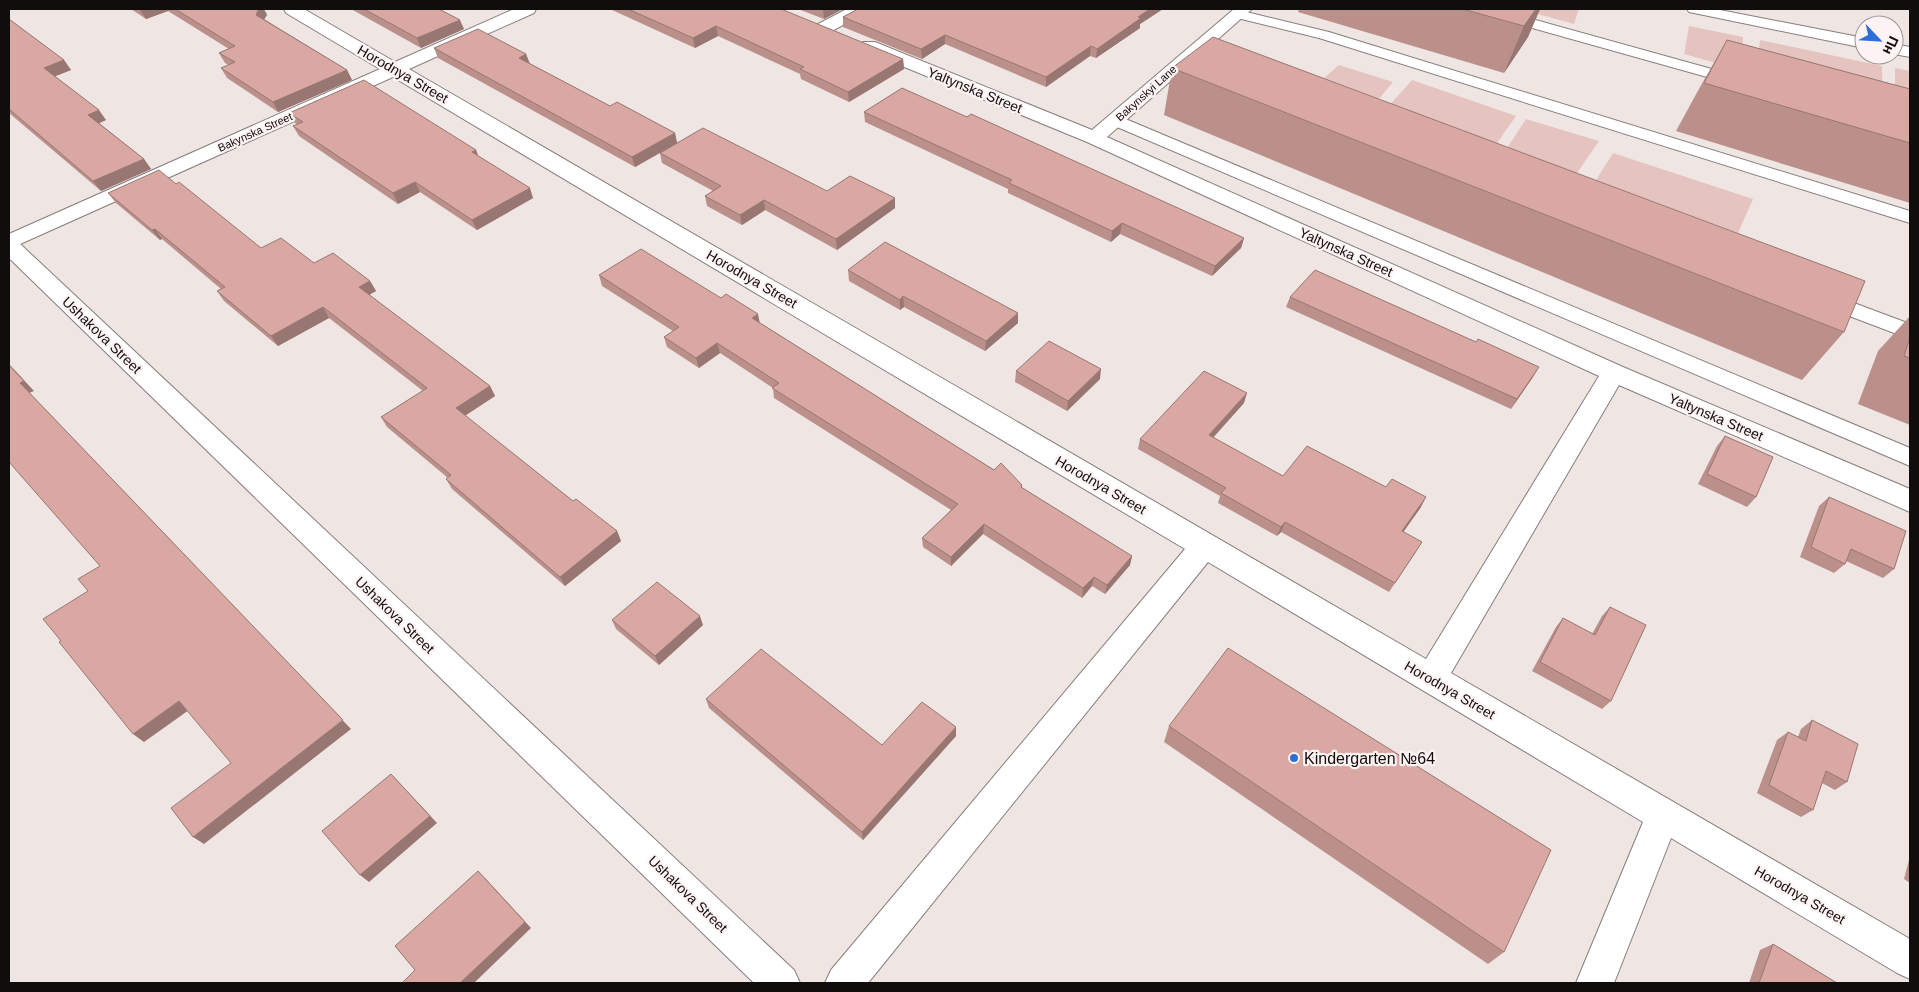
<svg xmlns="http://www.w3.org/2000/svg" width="1919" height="992" viewBox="0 0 1919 992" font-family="Arial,sans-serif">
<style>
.green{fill:#e5c4c0}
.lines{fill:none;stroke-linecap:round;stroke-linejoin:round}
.service-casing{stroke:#877e7d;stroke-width:2}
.minor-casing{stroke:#877e7d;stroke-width:2}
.tertiary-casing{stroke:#877e7d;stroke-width:2}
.service{fill:#fff;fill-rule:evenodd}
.minor{fill:#fff;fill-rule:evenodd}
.tertiary{fill:#fff;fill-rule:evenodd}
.wall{fill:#bb908b}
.shaded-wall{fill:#987671}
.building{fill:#d9a8a2;stroke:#987671}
.poi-dot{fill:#2d6edb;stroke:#fdf3f2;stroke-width:2}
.labels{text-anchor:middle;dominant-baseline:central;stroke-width:4.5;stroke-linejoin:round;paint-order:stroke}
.far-street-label{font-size:11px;fill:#100d0c;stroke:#fdf3f2}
.street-label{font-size:14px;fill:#100d0c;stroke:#fdf3f2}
.near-poi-label{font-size:16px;fill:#100d0c;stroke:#fdf3f2;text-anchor:start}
</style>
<rect width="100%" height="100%" fill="#efe6e4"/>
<path class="green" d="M 1519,9 L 1579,9 L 1574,24 Z
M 1689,26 L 1743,37 L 1741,70 L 1684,54 Z
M 1760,40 L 1882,66 L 1883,109 L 1756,74 Z
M 1339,65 L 1393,82 L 1379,99 L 1324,78 Z
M 1895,68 L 1910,71 L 1910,117 L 1895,112 Z
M 1412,80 L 1516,116 L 1495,146 L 1386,109 Z
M 1526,119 L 1599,141 L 1575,176 L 1505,151 Z
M 1613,153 L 1753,199 L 1738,233 L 1596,180 Z"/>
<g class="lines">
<defs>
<path id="service" d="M 1473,9 L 1496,9 L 1744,78 L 1746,81 L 1744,84 L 1732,84 L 1475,12 Z
M 1687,9 L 1715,9 L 1864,38 L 1864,48 L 1694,13 L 1689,12 Z
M 1238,10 L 1329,32 L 1910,211 L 1910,223 L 1319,38 L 1233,17 L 1231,14 L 1233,11 Z
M 1894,44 L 1910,47 L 1910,57 L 1894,54 Z
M 1116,115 L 1910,448 L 1910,466 L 1110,124 L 1108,120 L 1110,116 Z
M 1822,291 L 1910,324 L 1910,339 L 1815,303 L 1812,298 L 1815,293 Z"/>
<path id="minor" d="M 284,9 L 304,9 L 395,62 L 514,9 L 536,9 L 534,13 L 409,69 L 1426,659 L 1599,376 L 1087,142 L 863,50 L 860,46 L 863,42 L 875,42 L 1092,130 L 1234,9 L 1252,9 L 1107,137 L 1623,367 L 1910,489 L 1910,512 L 1619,385 L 1451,673 L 1910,939 L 1910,979 L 1897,973 L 1671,838 L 1614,983 L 1576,983 L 1643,822 L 1208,562 L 868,983 L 825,983 L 831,970 L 1185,549 L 393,77 L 9,249 L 9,234 L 380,69 L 286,13 Z
M 847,9 L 868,9 L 865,13 L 830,32 L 818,32 L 815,28 L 818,24 Z"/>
<path id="tertiary" d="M 9,239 L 17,241 L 794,970 L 800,983 L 754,983 L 9,258 Z"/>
</defs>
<use href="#service" class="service-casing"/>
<use href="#minor" class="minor-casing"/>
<use href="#tertiary" class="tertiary-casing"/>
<use href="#service" class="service"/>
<use href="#minor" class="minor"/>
<use href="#tertiary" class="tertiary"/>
</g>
<path class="wall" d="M 131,9 L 264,9 L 267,15 L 264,19 L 347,70 L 352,80 L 278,112 L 227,78 L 221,68 L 229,65 L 225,63 L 219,53 L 229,49 L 168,11 L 146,19 Z
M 351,9 L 442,9 L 440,9 L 464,29 L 421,48 Z
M 610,9 L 737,9 L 903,59 L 904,69 L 849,102 L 801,79 L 800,74 L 718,36 L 695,48 Z
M 798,9 L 843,9 L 824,19 Z
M 858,9 L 1163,9 L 1140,24 L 1140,28 L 1096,58 L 1090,56 L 1046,87 L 945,44 L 922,59 L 843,27 L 843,17 Z
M 1299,9 L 1540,9 L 1528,37 L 1504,73 L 1298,12 Z
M 9,19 L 64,60 L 71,70 L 55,76 L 106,120 L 99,123 L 144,159 L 151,169 L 101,191 L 9,113 Z
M 1727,40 L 1910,89 L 1910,203 L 1676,131 L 1700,87 Z
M 434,48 L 526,54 L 529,63 L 610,106 L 675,133 L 677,143 L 827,191 L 895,198 L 895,208 L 837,250 L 765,210 L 742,225 L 707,206 L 705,196 L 713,191 L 662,163 L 660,153 L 635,167 L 438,58 Z
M 1172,68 L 1844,332 L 1802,380 L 1164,115 Z
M 864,112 L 967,117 L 1244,238 L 1241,248 L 1212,276 L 1120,234 L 1111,242 L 1008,193 L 1008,189 L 865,122 Z
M 289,113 L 476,150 L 478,156 L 533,198 L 477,230 L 420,192 L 398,204 L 299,136 L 293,126 L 297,124 L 295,123 Z
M 108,193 L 261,248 L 314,263 L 370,281 L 376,291 L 369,295 L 490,386 L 495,396 L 465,416 L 573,501 L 617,531 L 621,541 L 565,586 L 452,489 L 446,479 L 448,478 L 387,427 L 381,417 L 423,391 L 329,318 L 278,346 L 224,301 L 217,291 L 221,289 L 162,239 L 160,240 L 116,203 Z
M 848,270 L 1018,313 L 1018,323 L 985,351 L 904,307 L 900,310 L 849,281 Z
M 599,275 L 760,323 L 994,470 L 1022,485 L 1022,488 L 1132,556 L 1130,565 L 1105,594 L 1092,586 L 1082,598 L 983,534 L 951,566 L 923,547 L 922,538 L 951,510 L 774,398 L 773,388 L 720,353 L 699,368 L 667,347 L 664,337 L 673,331 L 602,286 Z
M 1290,297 L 1533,377 L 1511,409 L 1286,307 Z
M 1910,316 L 1910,425 L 1858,404 L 1878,351 Z
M 1016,371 L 1100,379 L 1067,411 L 1015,382 Z
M 1244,403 L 1213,438 L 1283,476 L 1421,507 L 1403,532 L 1416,552 L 1389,592 L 1281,532 L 1277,536 L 1218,503 L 1220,496 L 1138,449 L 1140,439 Z
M 1725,436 L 1756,497 L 1747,507 L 1698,484 L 1717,446 Z
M 1829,497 L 1894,569 L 1883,578 L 1846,561 L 1845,564 L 1834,573 L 1800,557 L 1819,506 Z
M 1610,607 L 1611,701 L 1602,709 L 1532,671 L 1556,627 L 1563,618 L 1592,634 L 1602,616 Z
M 612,620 L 703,625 L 659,665 L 616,629 Z
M 706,699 L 882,745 L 956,736 L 863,840 L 709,708 Z
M 1812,720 L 1847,782 L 1835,790 L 1822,783 L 1813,810 L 1801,817 L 1757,793 L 1777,740 L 1788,732 L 1798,737 L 1801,729 Z
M 1169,726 L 1504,952 L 1488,964 L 1164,742 Z
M 1910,856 L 1910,883 L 1904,879 Z
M 1773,944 L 1837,983 L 1749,983 L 1760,950 Z"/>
<path class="shaded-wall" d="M 143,9 L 167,9 L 168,11 L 146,19 L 140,10 Z
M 259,9 L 264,9 L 267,15 L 261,24 L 256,15 Z
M 823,9 L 843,9 L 824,19 Z
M 1150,9 L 1163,9 L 1140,24 L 1140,28 L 1096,58 L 1097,49 L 1138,17 Z
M 1536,9 L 1540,9 L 1528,37 L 1504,73 L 1524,26 Z
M 460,20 L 464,29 L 421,48 L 417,38 Z
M 716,26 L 718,36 L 695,48 L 693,38 Z
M 945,35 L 945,44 L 922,59 L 921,49 Z
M 1091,46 L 1090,56 L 1046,87 L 1046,77 Z
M 526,54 L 530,64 L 519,58 Z
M 903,59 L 904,69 L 849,102 L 848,92 Z
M 64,60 L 71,70 L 51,78 L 44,68 Z
M 347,70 L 352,80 L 278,112 L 273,102 Z
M 99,110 L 106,120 L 95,125 L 88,115 Z
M 675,133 L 677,143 L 635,167 L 632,157 Z
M 476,150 L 480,161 L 472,152 Z
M 144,159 L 151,169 L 101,191 L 93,181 Z
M 415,182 L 420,192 L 398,204 L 393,193 Z
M 530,188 L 533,198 L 477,230 L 472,220 Z
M 895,198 L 895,208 L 837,250 L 836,239 Z
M 764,200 L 765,210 L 742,225 L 740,215 Z
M 1122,223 L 1120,234 L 1111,242 L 1112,231 Z
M 155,229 L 162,239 L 160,240 L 152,230 Z
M 1244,238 L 1241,248 L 1212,276 L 1215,266 Z
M 370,281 L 376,291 L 365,297 L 359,287 Z
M 903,296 L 904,307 L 900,310 L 900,300 Z
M 323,307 L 329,318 L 278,346 L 271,336 Z
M 1018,313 L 1018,323 L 985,351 L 986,341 Z
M 758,314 L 760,324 L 752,318 Z
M 717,343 L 720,353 L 699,368 L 696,358 Z
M 9,364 L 34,391 L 29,393 L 351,729 L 204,844 L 193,837 L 343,720 L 20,383 Z
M 1539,367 L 1533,377 L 1511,409 L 1517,399 Z
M 1101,369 L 1100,379 L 1067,411 L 1068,401 Z
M 490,386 L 495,396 L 461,418 L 456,408 Z
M 1247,393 L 1244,403 L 1206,445 L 1209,435 Z
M 1426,497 L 1421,507 L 1397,541 L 1402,531 Z
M 1285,522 L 1281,532 L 1277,536 L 1281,527 Z
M 984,524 L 983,534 L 951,566 L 951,557 Z
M 617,531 L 621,541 L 565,586 L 560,577 Z
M 1132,556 L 1130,565 L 1105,594 L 1107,585 Z
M 1094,577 L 1092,586 L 1082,598 L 1083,588 Z
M 700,616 L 703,625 L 659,665 L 655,656 Z
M 179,701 L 189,710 L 144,742 L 133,734 Z
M 956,727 L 956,736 L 863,840 L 862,832 Z
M 391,774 L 437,823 L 369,882 L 360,875 Z
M 485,878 L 531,928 L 474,983 L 460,983 Z"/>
<path class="building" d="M 175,9 L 259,9 L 256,15 L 347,70 L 273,102 L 221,68 L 235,62 L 219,53 L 235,46 Z
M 364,9 L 439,9 L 460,20 L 417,38 Z
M 628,9 L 737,9 L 738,10 L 740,9 L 781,9 L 903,59 L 848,92 L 800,69 L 804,67 L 716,26 L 693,38 Z
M 858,9 L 1150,9 L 1138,17 L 1141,18 L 1097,49 L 1091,46 L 1046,77 L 945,35 L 921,49 L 843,17 Z
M 1462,9 L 1536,9 L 1524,26 Z
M 9,19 L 64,60 L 44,68 L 99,110 L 88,115 L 144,159 L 93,181 L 9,109 Z
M 478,29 L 526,54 L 519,58 L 610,106 L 617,102 L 675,133 L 632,157 L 434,48 Z
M 1213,37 L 1865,281 L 1844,332 L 1172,68 Z
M 1727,40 L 1910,89 L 1910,143 L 1704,83 Z
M 364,80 L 476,150 L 472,152 L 530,188 L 472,220 L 415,182 L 393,193 L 293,126 L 303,122 L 289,113 Z
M 902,88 L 967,117 L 971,114 L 1244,238 L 1215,266 L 1122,223 L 1112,231 L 1009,183 L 1012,180 L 864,112 Z
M 703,128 L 827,191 L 850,176 L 895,198 L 836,239 L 764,200 L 740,215 L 705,196 L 721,186 L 660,153 Z
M 159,170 L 176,184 L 179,182 L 261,248 L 281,238 L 314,263 L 333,253 L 370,281 L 359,287 L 490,386 L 456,408 L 573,501 L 576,499 L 617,531 L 560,577 L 446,479 L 451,475 L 381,417 L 427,388 L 323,307 L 271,336 L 217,291 L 225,287 L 155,229 L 152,230 L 108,193 Z
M 885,242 L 1018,313 L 986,341 L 903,296 L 900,300 L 848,270 Z
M 641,249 L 721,298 L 726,294 L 758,314 L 752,318 L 994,470 L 1001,463 L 1022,485 L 1021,487 L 1132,556 L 1107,585 L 1094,577 L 1083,588 L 984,524 L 951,557 L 922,538 L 958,504 L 772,388 L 779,383 L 717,343 L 696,358 L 664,337 L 679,327 L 599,275 Z
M 1315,270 L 1476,342 L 1478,339 L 1539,367 L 1517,399 L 1290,297 Z
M 1910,337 L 1910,358 L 1904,356 Z
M 1049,341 L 1101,369 L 1068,401 L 1016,371 Z
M 9,365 L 24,381 L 20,383 L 343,720 L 193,837 L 171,808 L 231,763 L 179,701 L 133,734 L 59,642 L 61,641 L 43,619 L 88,591 L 78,579 L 100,566 L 9,462 Z
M 1204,371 L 1247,393 L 1209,435 L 1283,476 L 1307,446 L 1386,487 L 1392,479 L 1426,497 L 1402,531 L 1422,542 L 1395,583 L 1285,522 L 1281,527 L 1221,493 L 1226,488 L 1140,439 Z
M 1725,436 L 1773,457 L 1756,497 L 1707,474 Z
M 1829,497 L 1906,531 L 1894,569 L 1851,549 L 1845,564 L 1811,547 Z
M 657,582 L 700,616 L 655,656 L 612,620 Z
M 1610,607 L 1646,625 L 1611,701 L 1540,662 L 1563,618 L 1595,635 Z
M 1228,648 L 1551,850 L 1504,952 L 1169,726 Z
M 761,649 L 882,745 L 922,702 L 956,727 L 862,832 L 706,699 Z
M 1812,720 L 1858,744 L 1847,782 L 1826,771 L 1813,810 L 1769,785 L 1788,732 L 1806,741 Z
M 391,774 L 430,816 L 360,875 L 322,831 Z
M 478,871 L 525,922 L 460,983 L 402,983 L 415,970 L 395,946 Z
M 1773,944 L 1837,983 L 1759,983 Z"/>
<circle class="poi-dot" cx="1294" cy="758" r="5"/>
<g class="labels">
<g class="far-street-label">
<text transform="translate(1146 93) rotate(-42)">Bakynskyi Lane</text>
<text transform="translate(255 132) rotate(-24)">Bakynska Street</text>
</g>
<g class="street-label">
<text transform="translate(403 74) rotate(30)">Horodnya Street</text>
<text transform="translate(975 90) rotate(22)">Yaltynska Street</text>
<text transform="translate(1346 252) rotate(24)">Yaltynska Street</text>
<text transform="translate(752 279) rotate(30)">Horodnya Street</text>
<text transform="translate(102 335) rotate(44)">Ushakova Street</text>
<text transform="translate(1716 417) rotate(23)">Yaltynska Street</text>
<text transform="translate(1101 485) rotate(30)">Horodnya Street</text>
<text transform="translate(395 615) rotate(44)">Ushakova Street</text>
<text transform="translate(1450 690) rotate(30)">Horodnya Street</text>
<text transform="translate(688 894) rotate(44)">Ushakova Street</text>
<text transform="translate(1800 895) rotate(30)">Horodnya Street</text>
</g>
<g class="near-poi-label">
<text x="1304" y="758">Kindergarten №64</text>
</g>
</g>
<rect width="1919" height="992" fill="none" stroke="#100d0c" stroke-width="20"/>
<g transform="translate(1879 40) rotate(115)"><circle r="24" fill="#fdf3f2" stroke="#9e9796"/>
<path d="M0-4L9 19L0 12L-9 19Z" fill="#2d6edb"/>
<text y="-8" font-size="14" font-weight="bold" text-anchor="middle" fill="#100d0c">Пн</text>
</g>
</svg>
